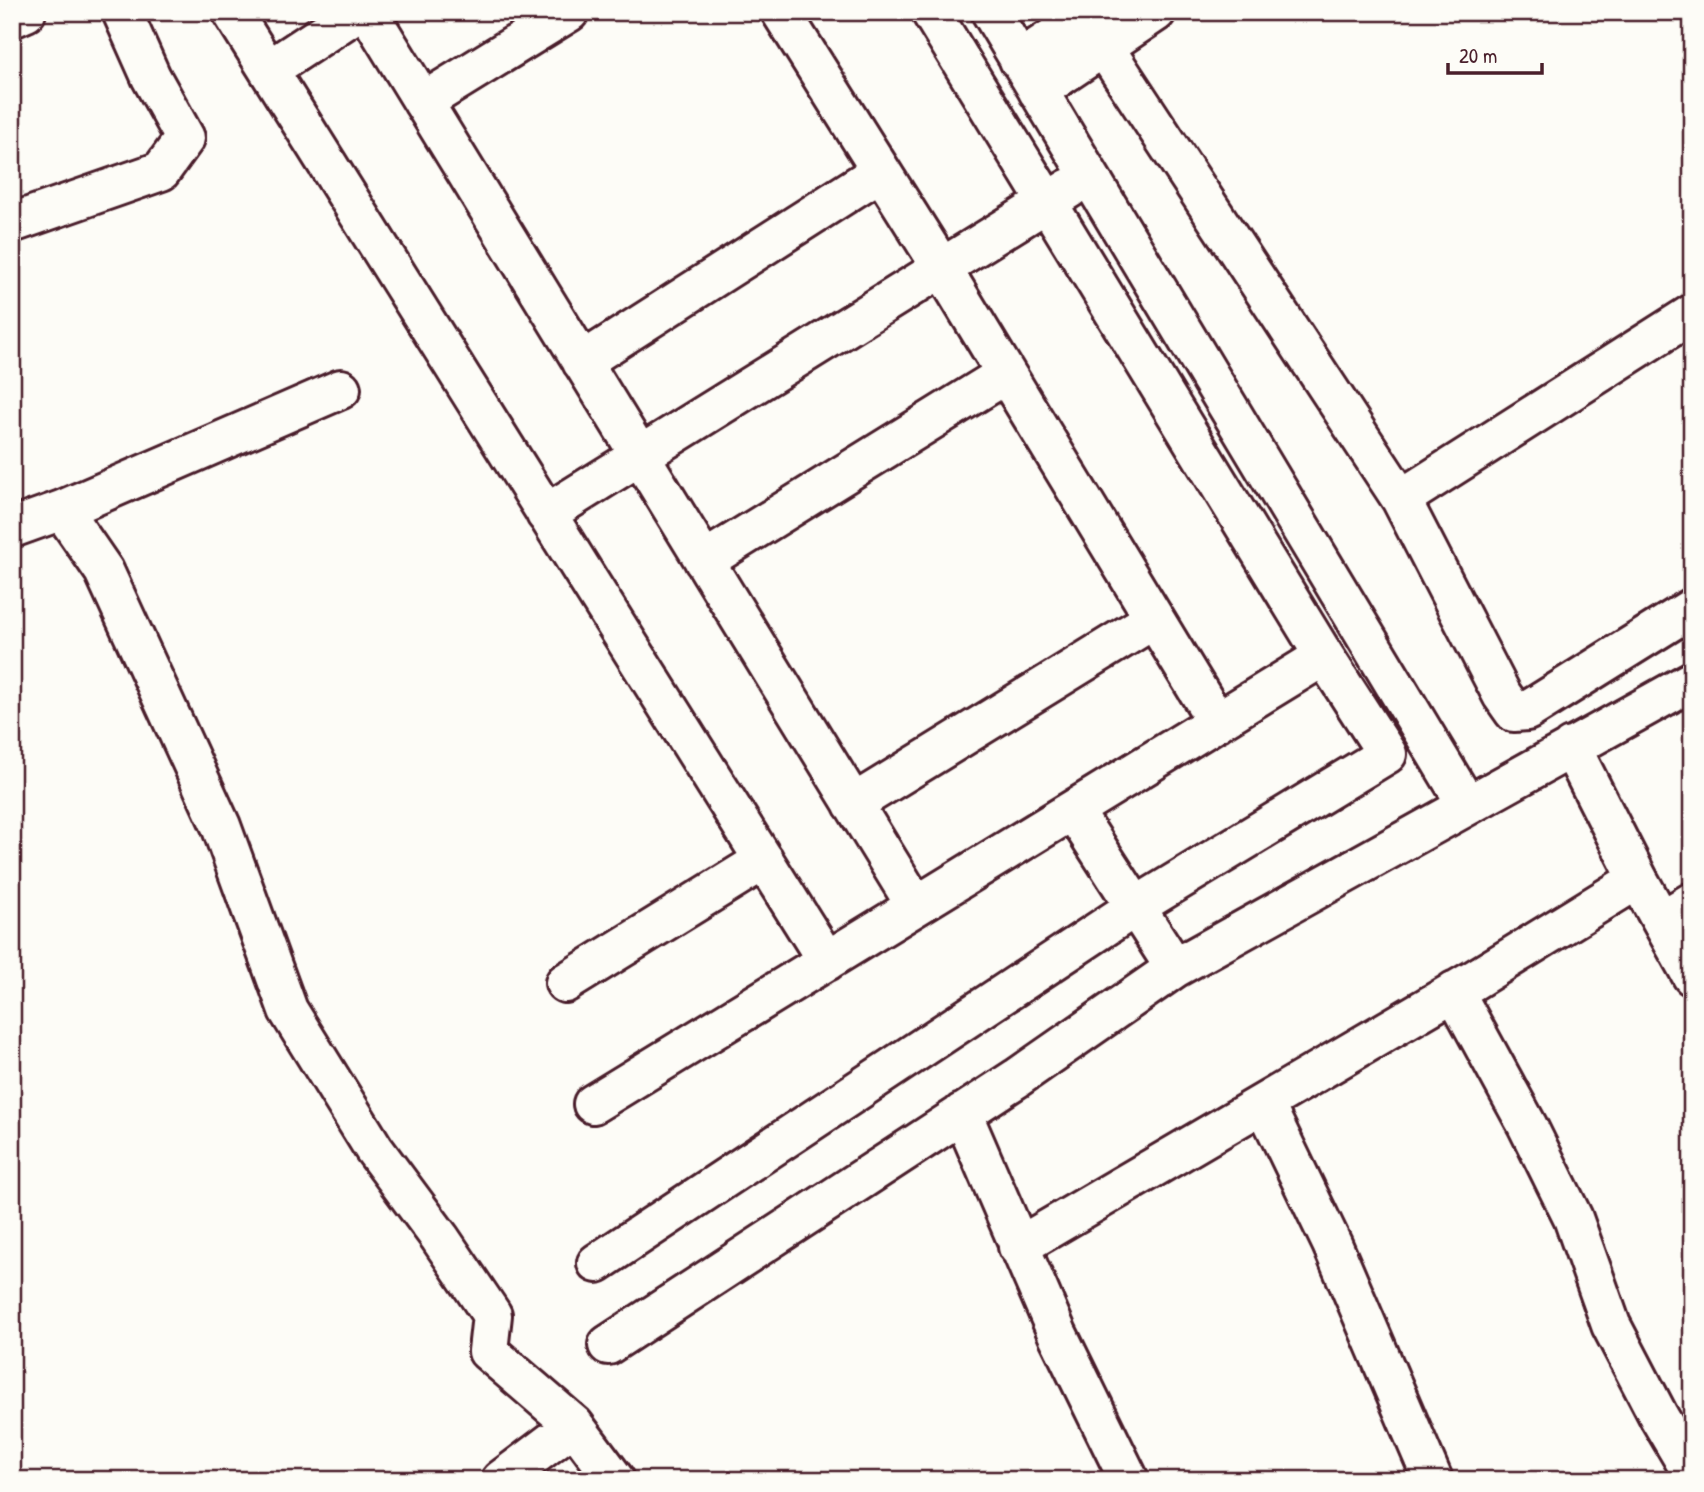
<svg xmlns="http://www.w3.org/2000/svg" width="1704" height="1492" viewBox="0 0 1704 1492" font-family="'Patrick Hand',sans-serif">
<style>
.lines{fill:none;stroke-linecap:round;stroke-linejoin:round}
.minor-casing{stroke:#4a1f2b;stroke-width:44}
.minor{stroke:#fdfcf7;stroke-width:38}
</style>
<rect width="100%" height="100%" fill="#fdfcf7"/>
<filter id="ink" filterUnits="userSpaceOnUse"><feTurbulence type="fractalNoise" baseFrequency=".0143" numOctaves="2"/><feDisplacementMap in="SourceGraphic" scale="14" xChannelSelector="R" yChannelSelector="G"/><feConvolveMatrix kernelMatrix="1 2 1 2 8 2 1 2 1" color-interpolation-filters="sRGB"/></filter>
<g filter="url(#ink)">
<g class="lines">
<defs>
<path id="minor" d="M 232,12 L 827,961
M 368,12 L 916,906
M 781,12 L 942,268 L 1217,722
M 931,12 L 1324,656
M 991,12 L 1467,805
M 12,18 L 26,12
M 1019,60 L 1084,17 L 1401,499
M 270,69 L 357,12
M 1038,91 L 1156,12
M 423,102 L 569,12
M 12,223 L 161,171 L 185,138 L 151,77 L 122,12
M 1692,314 L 1401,499 L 1502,695 L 1514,712 L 1527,711 L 1692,608
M 582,362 L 881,171
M 62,510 L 341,389
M 546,514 L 1070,188
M 12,528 L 62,510 L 104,571 L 221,826 L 288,1010 L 374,1149 L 440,1238 L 492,1315 L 488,1351 L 574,1425 L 615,1480
M 704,561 L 1006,374
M 1571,747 L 1638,879 L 1692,976
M 853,804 L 1154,619
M 1073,810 L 1175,968
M 1662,920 L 1692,902
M 565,983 L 764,860
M 1454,991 L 1527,1125 L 1573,1218 L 1611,1325 L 1659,1417 L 1692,1473
M 1264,1103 L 1332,1244 L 1433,1480
M 593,1104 L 1324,656 L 1387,754 L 1135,907 L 597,1263
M 962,1113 L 1057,1333 L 1129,1480
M 1018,1247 L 1474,980 L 1638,879
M 608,1345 L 1017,1078 L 1175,968 L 1692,681
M 501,1480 L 574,1425"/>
</defs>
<use href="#minor" class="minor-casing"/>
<use href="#minor" class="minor"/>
</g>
</g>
<rect width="1704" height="1492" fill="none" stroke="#fdfcf7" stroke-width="42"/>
<rect x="21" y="21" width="1662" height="1450" fill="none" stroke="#4a1f2b" stroke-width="2.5" filter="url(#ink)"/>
<path d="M1448 63v10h94v-10" fill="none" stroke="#4a1f2b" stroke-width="3.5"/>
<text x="1459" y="63" font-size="21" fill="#4a1f2b" stroke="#fdfcf7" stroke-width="5" paint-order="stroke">20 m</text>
</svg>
